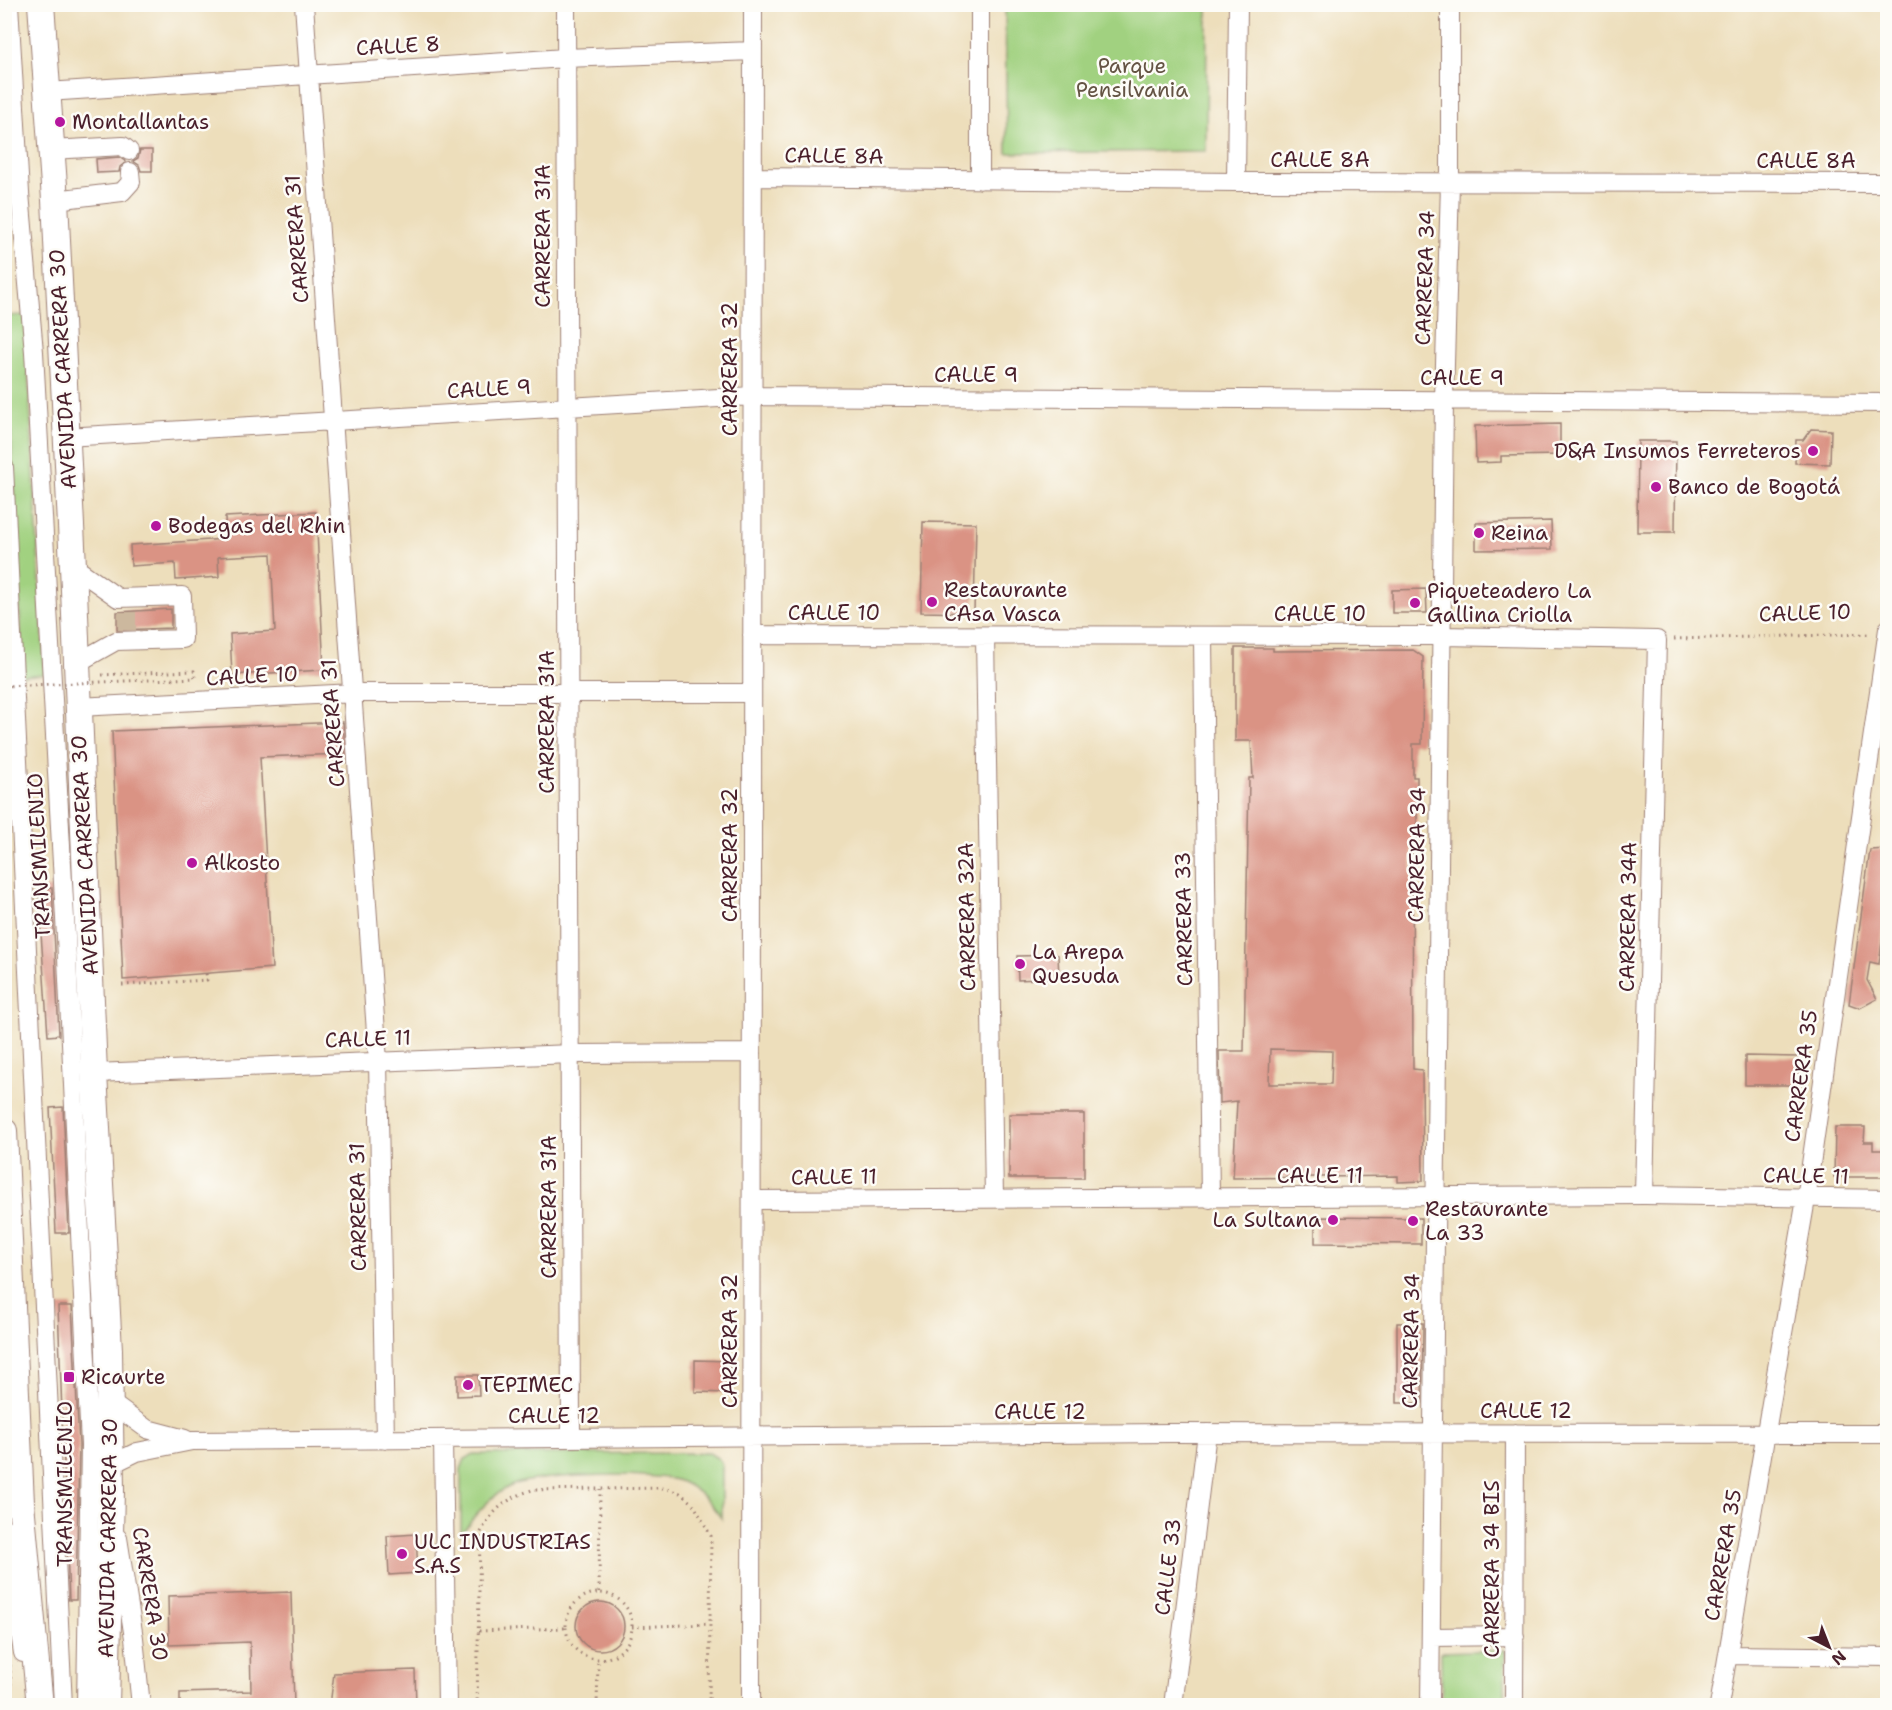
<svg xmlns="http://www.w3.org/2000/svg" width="1892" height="1710" viewBox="0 0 1892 1710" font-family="'Shantell Sans',sans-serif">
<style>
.green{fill:#a1d180;stroke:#767856;stroke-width:1.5}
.building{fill:#da9384;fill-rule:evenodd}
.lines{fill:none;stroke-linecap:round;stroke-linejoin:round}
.minor-tunnel{stroke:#ccb89e;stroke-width:18;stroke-dasharray:18 9;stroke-linecap:butt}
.minor-casing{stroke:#9c7e73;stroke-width:20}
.highway-casing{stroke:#9c7e73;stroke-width:28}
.path{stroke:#9c7e73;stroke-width:3;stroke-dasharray:1.5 4.5;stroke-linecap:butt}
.minor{stroke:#fff;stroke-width:18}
.highway{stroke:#fff;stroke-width:26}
.path-bridge{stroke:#9c7e73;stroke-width:3;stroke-dasharray:1.5 4.5;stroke-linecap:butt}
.poi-dot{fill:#b5179e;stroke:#fdfcf7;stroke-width:2}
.labels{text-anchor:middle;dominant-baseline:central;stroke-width:5;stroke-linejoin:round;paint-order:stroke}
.street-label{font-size:21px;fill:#4a1f2b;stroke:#fdfcf7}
.park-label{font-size:21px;fill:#645444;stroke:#fdfcf7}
.poi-label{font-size:21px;fill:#4a1f2b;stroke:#fdfcf7;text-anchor:start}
</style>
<rect width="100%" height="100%" fill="#fdfcf7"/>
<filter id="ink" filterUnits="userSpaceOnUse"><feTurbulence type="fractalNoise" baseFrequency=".0167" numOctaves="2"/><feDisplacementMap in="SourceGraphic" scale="12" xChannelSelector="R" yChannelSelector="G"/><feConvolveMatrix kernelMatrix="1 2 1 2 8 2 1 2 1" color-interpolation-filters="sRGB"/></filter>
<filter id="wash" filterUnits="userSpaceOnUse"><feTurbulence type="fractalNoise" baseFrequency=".008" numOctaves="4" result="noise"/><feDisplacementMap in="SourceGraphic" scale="24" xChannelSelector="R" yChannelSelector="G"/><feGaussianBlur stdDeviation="1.35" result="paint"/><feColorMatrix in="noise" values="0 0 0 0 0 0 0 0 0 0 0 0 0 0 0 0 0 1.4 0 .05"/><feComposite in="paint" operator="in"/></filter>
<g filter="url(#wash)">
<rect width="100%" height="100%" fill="#eddebb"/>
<path class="green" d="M 1005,5 L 1207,5 L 1206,151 L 1007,153 Z
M 25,315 L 45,674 L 23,676 L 5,316 Z
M 709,1453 L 719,1459 L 722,1465 L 722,1519 C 711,1504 700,1490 682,1482 C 656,1471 540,1474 513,1485 C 490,1495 475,1515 461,1535 L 461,1469 L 465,1459 L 475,1454 Z
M 1505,1650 L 1505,1705 L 1442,1705 L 1441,1652 Z"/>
<g id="blocks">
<path class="building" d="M 140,150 L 152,150 L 152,171 L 141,171 L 139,165 L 133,161 L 138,158 Z
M 119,157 L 126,162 L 120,167 L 119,172 L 97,173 L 96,159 Z
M 1560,424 L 1560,455 L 1501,456 L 1501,462 L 1476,463 L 1475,426 Z
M 1811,429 L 1831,430 L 1830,464 L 1795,463 L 1796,440 L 1803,440 Z
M 1638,441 L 1676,441 L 1675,532 L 1637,532 Z
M 316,512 L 324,670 L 232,675 L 230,634 L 275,631 L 271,554 L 218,557 L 219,577 L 176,580 L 175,563 L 131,566 L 130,545 L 226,539 L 225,517 Z
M 1551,521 L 1552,549 L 1476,550 L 1476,523 Z
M 923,522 L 976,523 L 974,613 L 921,612 Z
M 1426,589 L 1427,613 L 1392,613 L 1392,590 Z
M 171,609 L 171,628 L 117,630 L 117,612 Z
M 1235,648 L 1273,648 L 1273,651 L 1413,650 L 1423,657 L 1422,744 L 1413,744 L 1413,777 L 1417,777 L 1417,842 L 1412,842 L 1413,1069 L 1422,1070 L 1423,1181 L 1398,1182 L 1398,1176 L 1233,1178 L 1237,1101 L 1220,1103 L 1219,1051 L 1244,1051 L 1249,778 L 1253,778 L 1251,741 L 1235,741 ZM 1270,1049 L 1332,1051 L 1331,1084 L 1269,1084 Z
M 343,722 L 345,754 L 260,757 L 272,968 L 123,980 L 112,731 Z
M 1887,849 L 1887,905 L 1879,964 L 1870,962 L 1867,980 L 1877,999 L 1860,1008 L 1849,1004 L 1870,850 Z
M 52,888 L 59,1035 L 48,1036 L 38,889 Z
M 1058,955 L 1059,978 L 1018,980 L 1017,956 Z
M 1745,1056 L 1798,1057 L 1798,1085 L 1745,1085 Z
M 63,1107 L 69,1233 L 56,1233 L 50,1108 Z
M 1009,1114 L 1084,1114 L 1084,1178 L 1009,1178 Z
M 1835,1127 L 1865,1127 L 1864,1142 L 1873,1142 L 1873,1150 L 1887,1150 L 1887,1177 L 1834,1177 Z
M 1315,1217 L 1421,1218 L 1421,1244 L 1315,1243 Z
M 58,1306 L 72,1306 L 79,1445 L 76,1600 L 69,1600 Z
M 1397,1323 L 1423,1323 L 1422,1403 L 1397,1403 Z
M 695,1360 L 730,1361 L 729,1393 L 695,1392 Z
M 457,1375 L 478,1375 L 479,1395 L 457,1396 Z
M 416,1534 L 418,1573 L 389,1575 L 387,1536 Z
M 291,1592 L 294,1706 L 180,1706 L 180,1693 L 251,1691 L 250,1642 L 169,1645 L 168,1596 Z
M576 1626a24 24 0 1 1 48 0a24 24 0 1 1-48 0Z
M 415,1670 L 416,1706 L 330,1706 L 334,1673 Z"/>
</g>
</g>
<g filter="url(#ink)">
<use href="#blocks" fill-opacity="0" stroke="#9c7e73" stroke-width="1.5"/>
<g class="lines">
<path class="minor-tunnel" d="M 127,612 L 127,630"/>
<defs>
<path id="minor" d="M 9,4 L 20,193 L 34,352 L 66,937 L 90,1445 L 86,1706
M 304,4 L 378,1061 L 385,1440
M 566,4 L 571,1438
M 980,4 L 980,180
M 47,92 L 565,58 L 753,51
M 51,150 L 123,146 L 129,151
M 753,177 L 1236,182 L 1888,183
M 1236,182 L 1238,4
M 55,200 L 122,192 L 131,182 L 130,172
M 66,437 L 752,396 L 1888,403
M 4,467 L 63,1706
M 73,566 L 118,598 L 182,596 L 183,639 L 116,641 L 77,663
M 752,635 L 1443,636 L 1657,640 L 1644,1195
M 985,636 L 994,1198
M 1203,638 L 1210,1199
M 78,707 L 354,693 L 752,693
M 94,1073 L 572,1054 L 752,1053
M 752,1200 L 1644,1195 L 1888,1199
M 110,1402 L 147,1429 L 185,1439
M 443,1439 L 447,1706
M 110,1465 L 137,1452 L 192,1441 L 1172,1433 L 1888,1434
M 4,1528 L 23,1653
M 118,1538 L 134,1638 L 141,1706
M 1431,1637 L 1515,1636
M 1728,1655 L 1888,1657
M 751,1706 L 753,4
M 1173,1706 L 1207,1433
M 1430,1706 L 1444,400 L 1450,183 L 1450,4
M 1514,1706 L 1515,1433
M 1719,1706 L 1806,1199 L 1888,629"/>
<path id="highway" d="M 41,4 L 55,200 L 73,566 L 94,1073 L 109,1350 L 111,1491 L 106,1706
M 4,1131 L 21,1503 L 40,1706"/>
</defs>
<use href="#minor" class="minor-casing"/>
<use href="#highway" class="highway-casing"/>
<path class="path" d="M 1674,639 L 1871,634
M 102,675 L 120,674
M 122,985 L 207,980 L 206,973
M 599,1592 L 600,1489
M566 1626a33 33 0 1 1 66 0a33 33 0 1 1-66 0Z
M 632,1627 L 710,1624
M 479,1631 L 565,1628
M 10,1665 L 12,1706
M 477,1706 L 480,1534 C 492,1510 507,1498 532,1490 L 663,1488 L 680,1493 L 694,1505 L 711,1536 L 709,1706
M 597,1706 L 598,1659"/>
<use href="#minor" class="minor"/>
<use href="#highway" class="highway"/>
<path class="path-bridge" d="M 4,686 L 195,678 L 194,671 L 120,674"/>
</g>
</g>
<g class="poi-dot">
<circle cx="60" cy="122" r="6"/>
<circle cx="1813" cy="451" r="6"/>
<circle cx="1656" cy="487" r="6"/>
<circle cx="156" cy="526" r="6"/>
<circle cx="1479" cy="533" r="6"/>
<circle cx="932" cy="602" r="6"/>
<circle cx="1415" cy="603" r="6"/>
<circle cx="192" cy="863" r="6"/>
<circle cx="1020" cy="964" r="6"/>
<circle cx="1333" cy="1220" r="6"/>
<circle cx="1413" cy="1221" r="6"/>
<rect x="63" y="1371" width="12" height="12" rx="3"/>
<circle cx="468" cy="1385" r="6"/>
<circle cx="402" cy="1554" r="6"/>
</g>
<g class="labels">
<g class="street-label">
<text transform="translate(398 46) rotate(-3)">CALLE 8</text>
<text transform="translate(834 156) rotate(1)">CALLE 8A</text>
<text x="1320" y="160">CALLE 8A</text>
<text x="1806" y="161">CALLE 8A</text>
<text transform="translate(543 236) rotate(-90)">CARRERA 31A</text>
<text transform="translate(297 239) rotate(-94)">CARRERA 31</text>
<text transform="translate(1425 278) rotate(-88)">CARRERA 34</text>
<text transform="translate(63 369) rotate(-93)">AVENIDA CARRERA 30</text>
<text transform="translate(730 369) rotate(-90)">CARRERA 32</text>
<text x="976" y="375">CALLE 9</text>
<text x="1462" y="378">CALLE 9</text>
<text transform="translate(489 389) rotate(-3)">CALLE 9</text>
<text x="834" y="613">CALLE 10</text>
<text transform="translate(1805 613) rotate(-2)">CALLE 10</text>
<text x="1320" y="614">CALLE 10</text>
<text transform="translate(252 676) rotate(-3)">CALLE 10</text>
<text transform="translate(547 722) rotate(-90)">CARRERA 31A</text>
<text transform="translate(333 723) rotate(-94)">CARRERA 31</text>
<text transform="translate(85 855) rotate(-93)">AVENIDA CARRERA 30</text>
<text transform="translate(730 855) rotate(-90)">CARRERA 32</text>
<text transform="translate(1417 855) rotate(-89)">CARRERA 34</text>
<text transform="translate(39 856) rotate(-93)">TRANSMILENIO</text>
<text transform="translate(967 917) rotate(-91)">CARRERA 32A</text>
<text transform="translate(1628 917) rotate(-89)">CARRERA 34A</text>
<text transform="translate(1184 919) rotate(-91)">CARRERA 33</text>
<text transform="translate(368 1039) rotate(-2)">CALLE 11</text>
<text transform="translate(1801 1076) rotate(-82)">CARRERA 35</text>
<text x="1320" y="1176">CALLE 11</text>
<text transform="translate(1806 1176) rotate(1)">CALLE 11</text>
<text transform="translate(834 1177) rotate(-1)">CALLE 11</text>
<text transform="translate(358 1207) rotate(-91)">CARRERA 31</text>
<text transform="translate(549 1207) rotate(-90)">CARRERA 31A</text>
<text transform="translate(730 1341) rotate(-90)">CARRERA 32</text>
<text transform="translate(1411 1341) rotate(-89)">CARRERA 34</text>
<text x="1526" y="1411">CALLE 12</text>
<text x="1040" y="1412">CALLE 12</text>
<text x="554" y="1416">CALLE 12</text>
<text transform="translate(65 1484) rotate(-90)">TRANSMILENIO</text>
<text transform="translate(108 1538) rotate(-89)">AVENIDA CARRERA 30</text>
<text transform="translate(1723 1555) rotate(-80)">CARRERA 35</text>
<text transform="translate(1168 1567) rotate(-83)">CALLE 33</text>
<text transform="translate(1492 1569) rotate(-90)">CARRERA 34 BIS</text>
<text transform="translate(150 1594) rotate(81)">CARRERA 30</text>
</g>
<g class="park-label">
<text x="1132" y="66">Parque<tspan x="1132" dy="24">Pensilvania</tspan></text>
</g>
<g class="poi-label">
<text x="72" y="122">Montallantas</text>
<text x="1801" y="451" text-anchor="end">D&amp;A Insumos Ferreteros</text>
<text x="1668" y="487">Banco de Bogotá</text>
<text x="168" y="526">Bodegas del Rhin</text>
<text x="1491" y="533">Reina</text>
<text x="944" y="590">Restaurante<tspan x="944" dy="24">CAsa Vasca</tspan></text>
<text x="1427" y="591">Piqueteadero La<tspan x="1427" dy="24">Gallina Criolla</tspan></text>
<text x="204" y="863">Alkosto</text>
<text x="1032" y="952">La Arepa<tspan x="1032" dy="24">Quesuda</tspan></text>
<text x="1425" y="1209">Restaurante<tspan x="1425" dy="24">La 33</tspan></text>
<text x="1321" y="1220" text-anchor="end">La Sultana</text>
<text x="81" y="1377">Ricaurte</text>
<text x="480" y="1385">TEPIMEC</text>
<text x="414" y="1542">ULC INDUSTRIAS<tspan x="414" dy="24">S.A.S</tspan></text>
</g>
</g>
<rect width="1892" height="1710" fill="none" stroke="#fdfcf7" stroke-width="24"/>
<g transform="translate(1829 1647) rotate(138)" stroke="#fdfcf7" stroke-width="4.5" paint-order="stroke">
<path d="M0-4.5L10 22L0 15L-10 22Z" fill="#4a1f2b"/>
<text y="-9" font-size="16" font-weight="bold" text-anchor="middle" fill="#4a1f2b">N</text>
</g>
</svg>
